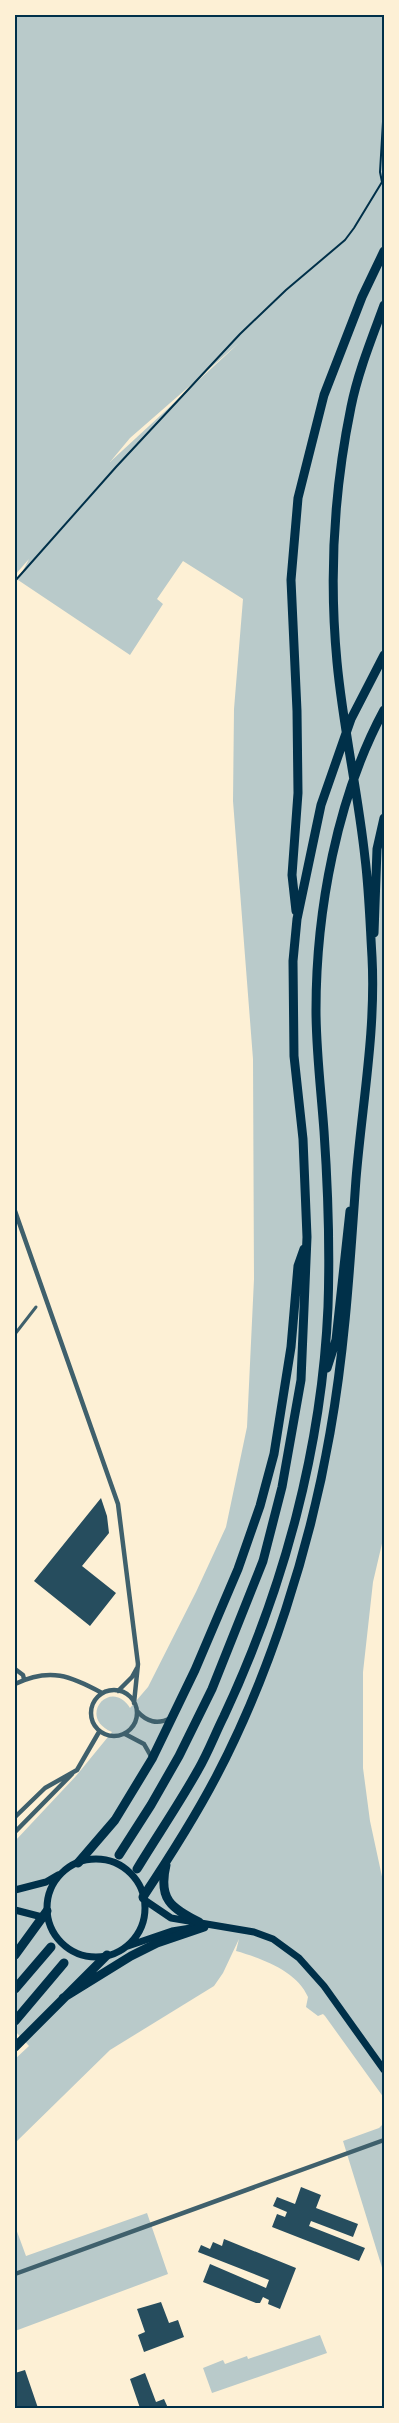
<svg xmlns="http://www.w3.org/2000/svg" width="399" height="2423" viewBox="0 0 399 2423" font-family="'Noto Sans',sans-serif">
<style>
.green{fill:#b9caca;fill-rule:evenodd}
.building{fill:#264d5e}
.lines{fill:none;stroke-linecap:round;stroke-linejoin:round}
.path{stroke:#003049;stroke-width:2}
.pedestrian{stroke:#3f606c;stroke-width:3}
.minor{stroke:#3f606c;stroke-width:4.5}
.primary{stroke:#003049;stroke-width:7}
.motorway{stroke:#003049;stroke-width:9}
.neatline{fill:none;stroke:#003049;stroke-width:2}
</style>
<rect width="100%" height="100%" fill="#fdf0d5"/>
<path class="green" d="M 15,15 L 384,15 L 384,1535 L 373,1582 L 363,1672 L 363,1768 L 370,1821 L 384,1886 L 384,2098 L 325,2016 L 323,2014 L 318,2016 L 306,2007 L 308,1997 C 297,1971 261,1958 236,1951 L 239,1939 L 223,1973 L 214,1986 L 110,2050 L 15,2143 L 15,2059 L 29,2046 L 15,2031 L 15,1841 L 76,1776 L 112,1732 C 76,1717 111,1677 130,1708 L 148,1687 L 196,1592 L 226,1527 L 247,1427 L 254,1279 L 253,1059 L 233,801 L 234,709 L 243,599 L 183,561 L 157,599 L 163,604 L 130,655 L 18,580 L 29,559 L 15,575 ZM 240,342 L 110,462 L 130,438 Z
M 384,2123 L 384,2274 L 343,2141 L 379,2128 Z
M 147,2213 L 168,2274 L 15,2331 L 15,2226 L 26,2256 Z
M 320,2335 L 327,2353 L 212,2393 L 203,2368 L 223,2360 L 225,2364 L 247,2356 L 248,2359 Z"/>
<path class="building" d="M 101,1498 L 107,1516 L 109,1533 L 82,1566 L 116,1593 L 90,1626 L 34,1581 Z
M 301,2187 L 321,2195 L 316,2208 L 358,2224 L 353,2237 L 311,2221 L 309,2226 L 365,2248 L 359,2261 L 272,2227 L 277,2214 L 285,2217 L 287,2212 L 273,2206 L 277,2197 L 295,2204 Z
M 224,2239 L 296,2268 L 280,2309 L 268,2304 L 269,2300 L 263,2297 L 260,2303 L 256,2303 L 203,2282 L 210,2264 L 266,2288 L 269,2280 L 198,2252 L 201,2245 L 210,2249 L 213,2242 L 222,2246 Z
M 161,2302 L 169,2323 L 178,2320 L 184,2337 L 144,2352 L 138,2335 L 145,2332 L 137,2309 Z
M 25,2370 L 38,2408 L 15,2408 L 15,2373 Z
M 145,2373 L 156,2402 L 164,2399 L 168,2408 L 140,2408 L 130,2379 Z"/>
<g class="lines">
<path class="path" d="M 15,581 L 116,467 L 240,334 L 286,290 L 345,240 L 354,228 L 382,182 L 380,172 L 384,105"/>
<path class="pedestrian" d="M 15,1334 L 36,1307"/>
<path class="minor" d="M 15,1211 L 118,1504 L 138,1664 L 134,1703
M 15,1669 L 23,1675 L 24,1679
M 15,1684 C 50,1667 71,1676 102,1693
M91 1713a23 23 0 1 1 46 0a23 23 0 1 1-46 0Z
M 118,1691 L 132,1677 L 137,1668
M 137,1711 C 147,1722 157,1725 171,1718
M 125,1734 L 144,1744 L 152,1758
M 15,1817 L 45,1788 L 77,1770 L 99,1732
M 15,1832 L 72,1774
M 15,2274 L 384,2140"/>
<path class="primary" d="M47 1908a49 49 0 1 1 98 0a49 49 0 1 1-98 0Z
M 15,1890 L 46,1882 L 58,1875
M 143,1899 L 171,1918 L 254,1932 L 273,1939 L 299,1958 L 324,1986 L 384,2070
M 15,1910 L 46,1918
M 128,1946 L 172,1931 L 197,1927"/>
<path class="motorway" d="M 296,911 L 292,875 L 298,793 L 297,711 L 291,580 L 298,498 L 324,395 L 362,297 L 384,251
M 374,933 L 377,849 L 384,818
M 327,1368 L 336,1340 L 350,1211
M 119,1855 L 151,1805 L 179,1756 L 212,1689 L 263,1561 L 282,1487 L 301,1380 L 307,1237 L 303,1139 L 294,1056 L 293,961 L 297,919 L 321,805 L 351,719 L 384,655
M 78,1863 L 115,1820 L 152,1759 L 195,1670 L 238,1569 L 260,1506 L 274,1454 L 291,1347 L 298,1266 L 304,1249
M 166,1865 C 158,1899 171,1908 199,1922
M 137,1869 C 157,1836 179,1804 198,1770 C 208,1753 215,1734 224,1716 C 284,1588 322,1447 328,1307 C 330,1248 328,1189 324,1131 C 321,1090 316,1050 316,1010 C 316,911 337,797 384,710
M 143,1897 C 169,1858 194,1819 216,1777 C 270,1674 310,1548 330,1433 C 345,1349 350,1264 356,1179 C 362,1105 376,1031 372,957 C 370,924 369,890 365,858 C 358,792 343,727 337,662 C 329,577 334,490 351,407 C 358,372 372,338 384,305
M 15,1955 L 47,1911
M 15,1989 L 51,1947
M 63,1998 L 131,1956 L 157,1943 L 204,1927
M 15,2021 L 64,1963
M 15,2047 L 107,1955"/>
</g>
<rect width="399" height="2423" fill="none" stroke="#fdf0d5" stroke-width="32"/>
<rect x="16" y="16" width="367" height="2391" class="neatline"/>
</svg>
